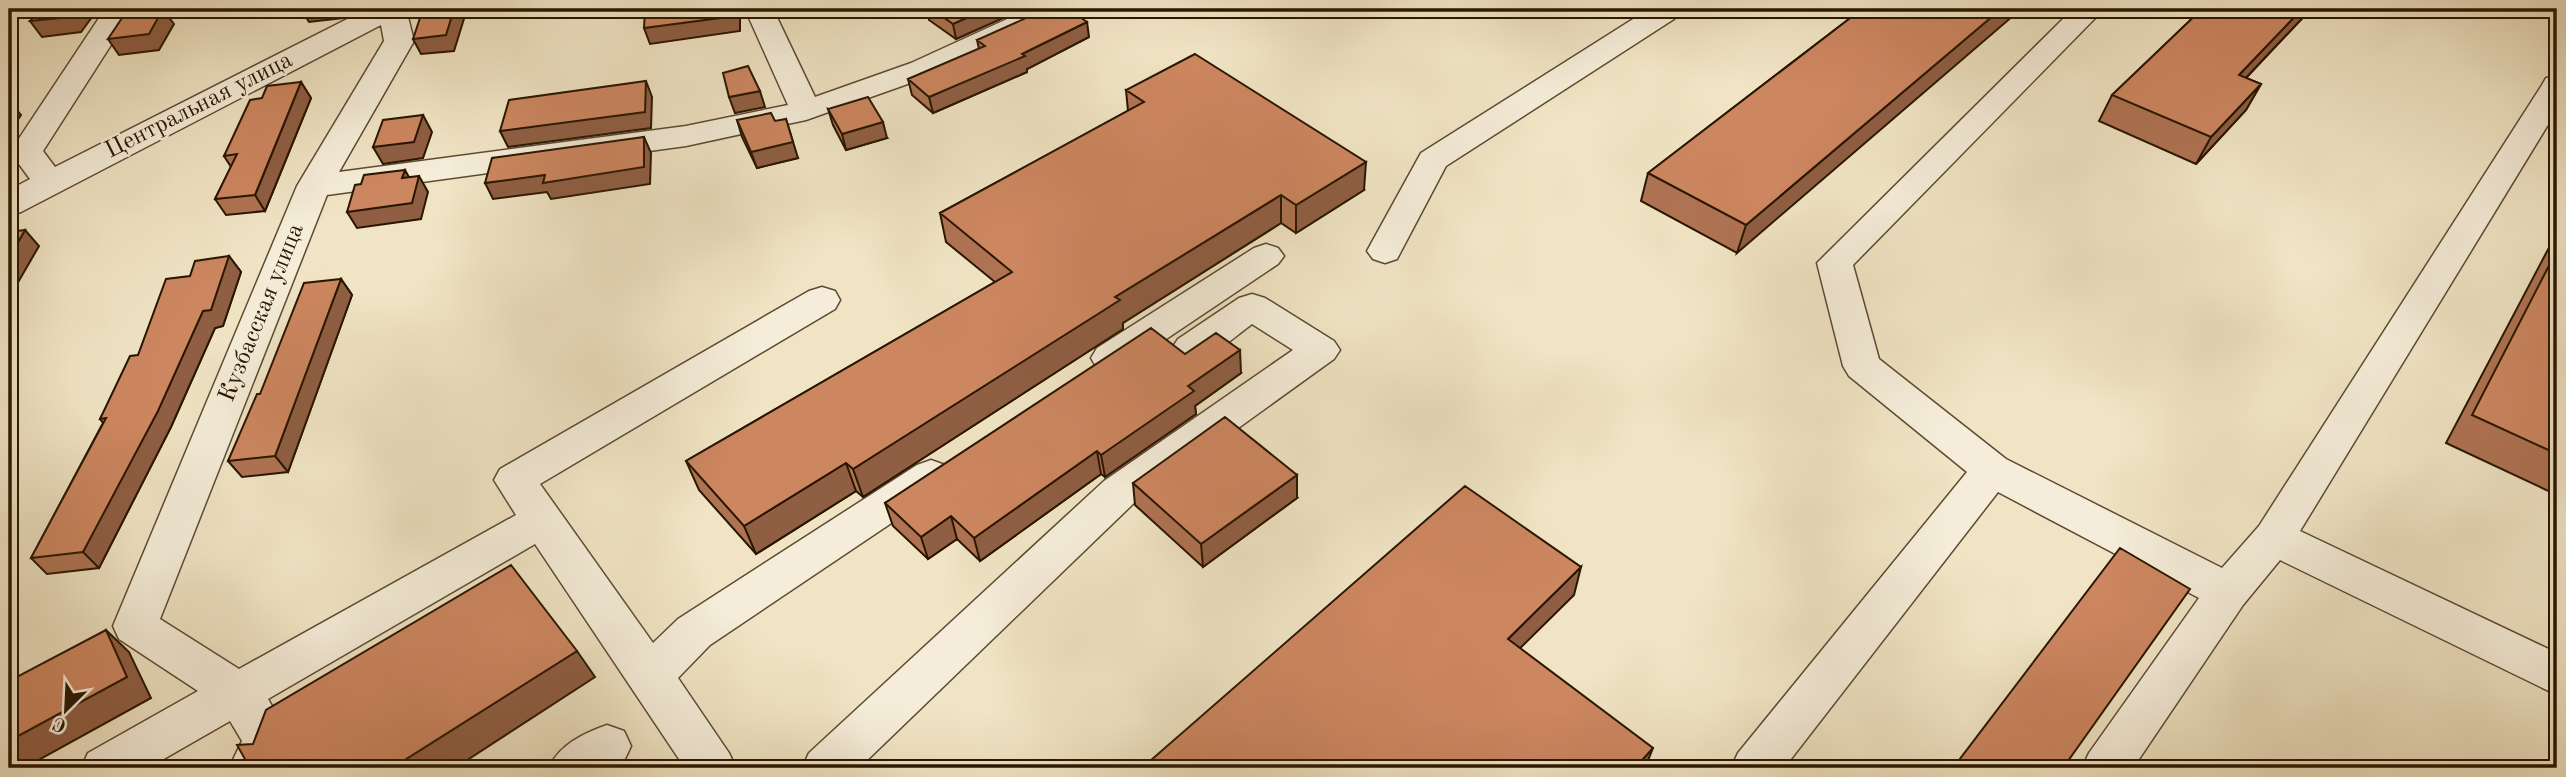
<svg xmlns="http://www.w3.org/2000/svg" width="2566" height="777" viewBox="0 0 2566 777" font-family="'Old Standard TT',serif">
<style>
.lines{fill:none;stroke-linecap:round;stroke-linejoin:round}
.minor-casing{stroke:#5b4a32;stroke-width:3}
.minor{fill:#f5edd9;fill-rule:evenodd}
.wall{fill:#af7353;stroke:#291601;stroke-width:2}
.shaded-wall{fill:#8f5e43;stroke:#291601;stroke-width:2}
.building{fill:#cc8660;stroke:#291601;stroke-width:2}
.labels{text-anchor:middle;dominant-baseline:central;stroke-width:5;stroke-linejoin:round;paint-order:stroke}
.street-label{font-size:24px;fill:#291601;stroke:#f5edd9}
</style>
<rect width="100%" height="100%" fill="#f0e4c4"/>
<filter id="stains"><feTurbulence type="fractalNoise" baseFrequency=".00286" numOctaves="4"/><feColorMatrix values="0 0 0 0 .2 0 0 0 0 .09 0 0 0 0 .02 0 0 0 .5 -.17"/></filter>
<radialGradient id="worn" r=".72"><stop offset=".6" stop-color="#630" stop-opacity="0"/><stop offset="1" stop-color="#630" stop-opacity=".3"/></radialGradient>
<g class="lines">
<defs>
<path id="minor" d="M 105,9 L 134,9 L 43,151 L 55,167 L 367,9 L 406,9 L 414,41 L 339,172 L 686,126 L 788,105 L 745,9 L 773,9 L 815,97 L 911,63 L 1029,9 L 1066,9 L 1062,15 L 933,75 L 806,120 L 686,146 L 327,195 L 160,619 L 239,669 L 516,515 L 494,480 L 500,469 L 809,291 L 822,287 L 835,291 L 840,300 L 835,309 L 540,484 L 653,643 L 678,619 L 917,465 L 931,460 L 945,465 L 951,476 L 945,487 L 710,645 L 678,678 L 729,753 L 736,768 L 685,768 L 535,544 L 268,699 L 291,739 L 277,768 L 229,768 L 242,741 L 230,721 L 148,768 L 81,768 L 88,753 L 198,691 L 119,639 L 113,626 L 297,186 L 384,41 L 381,25 L 21,212 L 9,215 L 9,190 L 30,179 L 10,152 Z
M 1649,9 L 1677,9 L 1679,13 L 1674,19 L 1446,166 L 1397,259 L 1385,263 L 1373,259 L 1367,251 L 1421,153 Z
M 2073,9 L 2104,9 L 1853,265 L 1879,359 L 2006,459 L 2222,568 L 2259,526 L 2542,85 L 2546,78 L 2557,76 L 2557,110 L 2300,531 L 2557,653 L 2557,695 L 2280,560 L 2243,605 L 2133,768 L 2082,768 L 2089,753 L 2199,598 L 1998,492 L 1784,768 L 1731,768 L 1738,753 L 1967,472 L 1849,376 L 1843,366 L 1817,263 Z
M 1266,244 L 1278,248 L 1284,256 L 1278,264 L 1123,368 L 1110,372 L 1097,368 L 1091,358 L 1097,348 L 1254,248 Z
M 1252,294 L 1265,298 L 1334,341 L 1340,350 L 1334,359 L 1134,503 L 859,768 L 802,768 L 809,753 L 1104,481 L 1293,350 L 1252,324 C 1230,340 1206,366 1178,357 L 1172,348 L 1178,339 L 1239,298 Z
M 607,725 L 624,731 L 631,746 L 624,761 L 613,768 L 549,768 C 559,745 584,733 607,725 Z"/>
</defs>
<use href="#minor" class="minor-casing"/>
<use href="#minor" class="minor"/>
</g>
<path class="wall" d="M 926,9 L 1023,9 L 956,39 L 929,20 Z
M 1862,9 L 1737,253 L 1641,201 L 1648,173 Z
M 2202,9 L 2311,9 L 2246,78 L 2261,84 L 2246,110 L 2196,164 L 2099,121 L 2112,95 Z
M 1089,37 L 1027,69 L 1027,72 L 933,113 L 912,95 L 908,79 L 979,49 L 977,40 Z
M 301,82 L 311,98 L 265,211 L 226,215 L 215,199 L 231,167 L 224,156 L 262,98 Z
M 1126,90 L 1364,190 L 1296,233 L 1281,223 L 1123,323 L 1123,329 L 863,497 L 856,491 L 756,554 L 699,490 L 686,461 L 995,282 L 946,242 L 940,213 L 1128,111 Z
M 828,109 L 887,138 L 846,150 L 833,125 Z
M 737,120 L 775,121 L 798,158 L 757,168 L 742,137 Z
M 2557,234 L 2557,495 L 2446,443 L 2553,240 Z
M 229,256 L 241,272 L 223,326 L 215,328 L 171,427 L 99,568 L 47,574 L 31,558 L 103,423 L 100,419 L 138,355 L 190,276 Z
M 341,279 L 352,295 L 288,472 L 242,477 L 228,461 L 260,394 Z
M 1185,354 L 1241,373 L 1195,406 L 1196,414 L 1105,477 L 1101,474 L 980,561 L 957,539 L 928,559 L 893,526 L 885,503 Z
M 1133,483 L 1297,498 L 1203,567 L 1135,505 Z"/>
<path class="shaded-wall" d="M 75,9 L 98,9 L 81,32 L 42,37 L 30,21 Z
M 154,9 L 171,9 L 168,16 L 174,24 L 159,50 L 119,55 L 108,39 Z
M 301,9 L 346,9 L 343,18 L 309,22 Z
M 454,9 L 467,9 L 454,51 L 421,54 L 413,39 Z
M 735,9 L 740,9 L 740,31 L 650,44 L 644,28 Z
M 986,9 L 1023,9 L 956,39 L 953,24 Z
M 2001,9 L 2021,9 L 1737,253 L 1746,225 Z
M 2302,9 L 2311,9 L 2224,101 L 2239,75 Z
M 1087,22 L 1089,37 L 1027,69 L 1027,72 L 933,113 L 929,97 L 1022,54 Z
M 646,81 L 652,97 L 651,128 L 508,147 L 500,131 Z
M 301,82 L 311,98 L 265,211 L 255,195 Z
M 2261,84 L 2246,110 L 2196,164 L 2211,137 Z
M 760,91 L 765,107 L 735,113 L 729,97 Z
M 9,100 L 21,115 L 9,133 Z
M 423,115 L 432,132 L 423,158 L 383,164 L 373,147 Z
M 786,119 L 798,158 L 757,168 L 751,152 Z
M 883,122 L 887,138 L 846,150 L 842,134 Z
M 644,137 L 651,153 L 650,184 L 551,199 L 547,192 L 493,199 L 485,183 Z
M 1366,162 L 1364,190 L 1296,233 L 1296,205 Z
M 405,170 L 414,186 L 402,178 Z
M 419,176 L 428,192 L 421,219 L 357,228 L 347,212 Z
M 1281,195 L 1281,223 L 1123,323 L 1123,329 L 863,497 L 853,469 L 1115,297 Z
M 25,230 L 39,246 L 9,298 L 9,258 Z
M 229,256 L 241,272 L 223,326 L 215,328 L 171,427 L 99,568 L 83,552 Z
M 341,279 L 352,295 L 288,472 L 275,456 Z
M 1240,350 L 1241,373 L 1195,406 L 1196,414 L 1105,477 L 1101,455 L 1188,386 Z
M 1097,451 L 1101,474 L 980,561 L 974,538 Z
M 846,463 L 856,491 L 756,554 L 744,526 Z
M 1297,475 L 1297,498 L 1203,567 L 1201,544 Z
M 951,516 L 957,539 L 928,559 L 921,537 Z
M 1581,567 L 1574,595 L 1502,666 L 1508,639 Z
M 106,630 L 129,652 L 151,698 L 24,768 L 9,768 L 9,741 Z
M 577,651 L 595,677 L 455,768 L 392,768 Z
M 1653,748 L 1645,768 L 1635,768 Z"/>
<path class="building" d="M 40,9 L 75,9 L 70,17 L 30,21 Z
M 128,9 L 163,9 L 149,34 L 108,39 Z
M 423,9 L 454,9 L 446,35 L 413,39 Z
M 645,9 L 735,9 L 735,16 L 644,28 Z
M 932,9 L 986,9 L 953,24 Z
M 1046,9 L 1069,9 L 1087,22 L 1022,54 L 1025,56 L 929,97 L 908,79 L 985,46 L 977,40 Z
M 1862,9 L 2001,9 L 1746,225 L 1648,173 Z
M 2202,9 L 2302,9 L 2239,75 L 2261,84 L 2211,137 L 2112,95 Z
M 1195,54 L 1366,162 L 1296,205 L 1281,195 L 1115,297 L 1120,300 L 853,469 L 846,463 L 744,526 L 686,461 L 1012,272 L 940,213 L 1144,102 L 1126,90 Z
M 748,66 L 760,91 L 729,97 L 723,73 Z
M 646,81 L 645,112 L 500,131 L 509,100 Z
M 301,82 L 255,195 L 215,199 L 237,154 L 224,156 L 250,100 L 262,98 L 267,86 Z
M 868,97 L 883,122 L 842,134 L 828,109 Z
M 771,113 L 775,121 L 786,119 L 793,142 L 751,152 L 737,120 Z
M 423,115 L 414,142 L 373,147 L 383,120 Z
M 644,137 L 644,167 L 543,183 L 545,175 L 485,183 L 492,158 Z
M 405,170 L 402,178 L 419,176 L 412,203 L 347,212 L 355,185 L 361,184 L 364,175 Z
M 25,230 L 9,258 L 9,232 Z
M 2557,250 L 2557,454 L 2472,415 Z
M 229,256 L 211,310 L 203,311 L 158,411 L 83,552 L 31,558 L 106,418 L 100,419 L 130,356 L 138,355 L 166,279 L 190,276 L 195,261 Z
M 341,279 L 275,456 L 228,461 L 257,394 L 260,394 L 304,283 Z
M 1151,328 L 1185,354 L 1216,333 L 1240,350 L 1188,386 L 1194,391 L 1101,455 L 1097,451 L 974,538 L 951,516 L 921,537 L 885,503 Z
M 1225,417 L 1297,475 L 1201,544 L 1133,483 Z
M 1465,486 L 1581,567 L 1508,639 L 1653,748 L 1635,768 L 1142,768 Z
M 2120,548 L 2190,589 L 2063,768 L 1953,768 Z
M 511,565 L 577,651 L 392,768 L 250,768 L 237,745 L 253,744 L 266,710 Z
M 106,630 L 127,677 L 9,741 L 9,681 Z"/>
<g class="labels">
<g class="street-label">
<text transform="translate(199 106) rotate(-27)">Центральная улица</text>
<text transform="translate(262 313) rotate(-68)">Кузбасская улица</text>
</g>
</g>
<rect width="2566" height="777" fill="none" stroke="#f0e4c4" stroke-width="35"/>
<rect x="10" y="10" width="2545" height="756" fill="none" stroke="#291601" stroke-width="3.5"/>
<rect x="18" y="18" width="2531" height="742" fill="none" stroke="#291601" stroke-width="2"/>
<g transform="translate(66 710) rotate(204)" stroke="#f5edd9" stroke-width="5" paint-order="stroke">
<path d="M0-5L12 26L0 18L-12 26Z" fill="#291601"/>
<text y="-10" font-size="19" font-weight="bold" text-anchor="middle" fill="#291601">С</text>
</g>
<rect width="100%" height="100%" filter="url(#stains)"/>
<rect width="100%" height="100%" fill="url(#worn)"/>
</svg>
